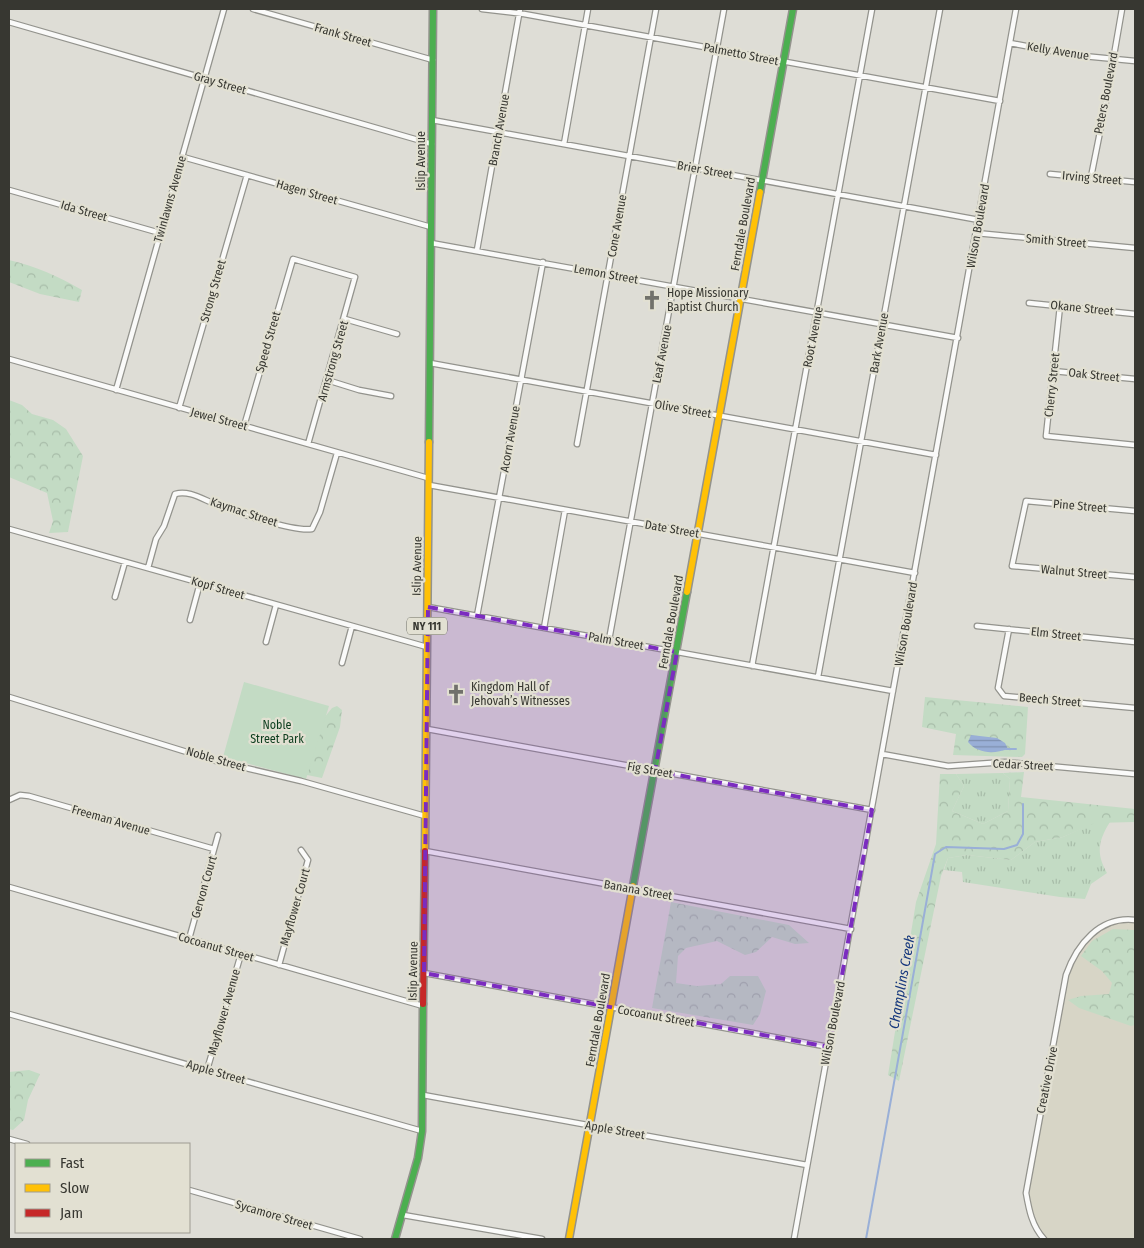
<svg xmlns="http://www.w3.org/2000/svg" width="1144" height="1248" viewBox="0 0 1144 1248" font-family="'Fira Sans Condensed',sans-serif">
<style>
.built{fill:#d7d5c6}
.grass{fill:url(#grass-tufts)}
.forest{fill:url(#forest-crowns)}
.park{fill:#c3dbc4}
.water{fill:url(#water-rules)}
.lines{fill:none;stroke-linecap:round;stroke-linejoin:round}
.stream{stroke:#99afd7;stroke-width:2}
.street-casing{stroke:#93938d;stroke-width:7}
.fast-casing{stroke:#93938d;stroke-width:9}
.slow-casing{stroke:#93938d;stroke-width:9}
.jam-casing{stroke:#93938d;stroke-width:9}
.street{stroke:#fafaf9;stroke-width:4.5}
.fast{stroke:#4caf50;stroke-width:6}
.slow{stroke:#ffc107;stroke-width:6}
.jam{stroke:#c62828;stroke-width:6}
.marked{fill:#7b2cbf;fill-opacity:0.2;stroke:#7b2cbf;stroke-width:4;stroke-dasharray:10 6;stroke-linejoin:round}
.labels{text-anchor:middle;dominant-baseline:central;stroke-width:4.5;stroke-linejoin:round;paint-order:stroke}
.shield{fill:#e2e0d2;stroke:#6a6a61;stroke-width:1}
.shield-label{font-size:11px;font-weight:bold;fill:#373731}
.street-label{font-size:12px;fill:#373731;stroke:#e2e0d2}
.poi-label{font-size:12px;fill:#373731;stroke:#e2e0d2;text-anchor:start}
.park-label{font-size:12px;fill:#0d3e1e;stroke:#e2e0d2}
.water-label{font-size:14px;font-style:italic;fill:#15377d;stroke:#e2e0d2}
</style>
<defs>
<pattern id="grass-tufts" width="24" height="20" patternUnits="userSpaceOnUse" patternTransform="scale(1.25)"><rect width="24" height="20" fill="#c3dbc4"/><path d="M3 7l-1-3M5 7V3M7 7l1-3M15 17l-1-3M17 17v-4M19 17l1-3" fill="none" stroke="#a8bda9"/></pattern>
<pattern id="forest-crowns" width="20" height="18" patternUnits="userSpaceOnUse" patternTransform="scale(1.25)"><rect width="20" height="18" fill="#c3dbc4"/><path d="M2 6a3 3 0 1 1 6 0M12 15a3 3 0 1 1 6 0" fill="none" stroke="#a8bda9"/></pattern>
<pattern id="water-rules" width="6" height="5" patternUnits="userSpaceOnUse" patternTransform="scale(1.25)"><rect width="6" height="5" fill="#99afd7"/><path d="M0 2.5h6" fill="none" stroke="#7e8faf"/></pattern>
</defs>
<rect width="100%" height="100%" fill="#deddd6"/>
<path class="built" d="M 1135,920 L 1135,1239 L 1044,1239 L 1035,1227 L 1026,1193 L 1066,975 L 1087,937 L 1111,923 Z"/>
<path class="grass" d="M 1003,773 L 1010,779 L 1008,811 L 983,824 L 952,811 L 964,786 L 956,774 Z
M 1095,822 L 1110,822 C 1098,841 1096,854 1107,873 L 1091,884 L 1085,899 L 1060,897 L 963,882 L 962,872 L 944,870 L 948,858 L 967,855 L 1011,860 L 1035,842 L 1063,837 Z"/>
<path class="forest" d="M 9,260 C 35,266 58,276 82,290 L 79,302 L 40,294 L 9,282 Z
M 9,400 L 22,405 L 32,414 L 53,420 L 66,429 L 83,456 L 68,532 L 49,533 L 53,521 L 47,493 L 9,477 Z
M 925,697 L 1028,707 L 1025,754 L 1022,757 L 953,755 L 956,734 L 922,727 Z
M 337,706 L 342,710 L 340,727 L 322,778 L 282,770 L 332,708 Z
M 1024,772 L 1021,797 L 1135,809 L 1135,822 L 1095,823 L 1063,837 L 1035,842 L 1011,860 L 967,855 L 948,858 L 941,876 L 899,1081 L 888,1075 L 916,902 L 936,844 L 940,774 L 956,774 L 964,786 L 952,811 L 983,824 L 1008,811 L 1010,779 L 1003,773 Z
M 671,902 L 789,925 L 809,943 L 795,944 L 772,937 L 756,952 L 745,955 L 717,941 L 686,948 L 678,956 L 676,983 L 697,986 L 721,984 L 730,976 L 758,976 L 766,991 L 760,1014 L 753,1025 L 652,1008 Z
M 1113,929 L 1135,930 L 1135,1025 L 1131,1026 L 1079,1008 L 1068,1000 L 1081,996 L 1109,994 L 1112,983 L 1102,971 L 1081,956 L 1092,941 Z
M 29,1070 L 40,1074 L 28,1100 L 24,1120 L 13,1130 L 9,1129 L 9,1072 Z"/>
<path class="park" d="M 244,682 L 329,706 L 306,779 L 223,757 Z"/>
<path class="water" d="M 971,735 L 997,738 L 1005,743 L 1008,749 C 994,754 978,754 968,742 Z"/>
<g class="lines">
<path class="stream" d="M 1006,749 L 1016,749
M 866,1239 L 935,854 L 946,847 L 1004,849 L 1017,845 L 1023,834 L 1023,804"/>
<defs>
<path id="street" d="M 253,9 L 433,60
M 482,9 L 524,14 L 1000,101
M 9,22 L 432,144
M 1010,43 L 1073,55 L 1135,61
M 432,120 L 979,220
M 564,144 L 588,9
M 183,157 L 431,227
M 1050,174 L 1135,182
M 1091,177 L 1105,107 L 1122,9
M 9,190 L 160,233
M 976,233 L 1135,248
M 431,243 L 958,338
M 477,250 L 520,9
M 1029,303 L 1135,314
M 1060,306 L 1046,436 L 1135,445
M 345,319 L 397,334
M 9,359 L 428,478
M 430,363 L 936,455
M 1053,371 L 1135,379
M 327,380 L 359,390 L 391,396
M 116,390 L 224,9
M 179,408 L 247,175
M 244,426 L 293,259 L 355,277 L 308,444
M 577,444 L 656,9
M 429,485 L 915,573
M 1135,511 L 1026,501 L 1012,566 L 1135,577
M 9,529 L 427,647
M 148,568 L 156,539 L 164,526 L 175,494 C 189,490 202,499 215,504 C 235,512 293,532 312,529 L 320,512 L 337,453
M 115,597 L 125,562
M 428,607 L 893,691
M 477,616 L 543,262
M 190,620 L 200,583
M 977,626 L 1135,642
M 544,628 L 565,510
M 1009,629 L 998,688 L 1004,696 L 1135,708
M 609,640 L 724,9
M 266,642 L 276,605
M 342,663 L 352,626
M 752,666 L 872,9
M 818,677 L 940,9
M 9,697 L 216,761 L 301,781 L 425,816
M 427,729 L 872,810
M 882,754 L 948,766 L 1005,762 L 1135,774
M 9,800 L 20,795 L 29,796 L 214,849
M 425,851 L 851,929
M 9,887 L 423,1006
M 189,939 L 218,835
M 279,965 L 308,860 L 301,850
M 424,973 L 829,1047
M 9,1014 L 422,1131
M 207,1070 L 241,954
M 423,1095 L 807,1165
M 9,1139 L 27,1144
M 189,1190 L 360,1239
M 403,1215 L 542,1239
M 794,1239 L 1016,9
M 1044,1239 C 1032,1226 1029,1210 1026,1193 L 1066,975 C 1077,944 1100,916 1135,920"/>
<path id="fast" d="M 760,192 L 793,9
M 429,442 L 433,9
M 633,886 L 687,592
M 395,1239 L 418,1158 L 422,1131 L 423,1004"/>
<path id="slow" d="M 687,592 L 760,192
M 425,851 L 429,442
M 569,1239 L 633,886"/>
<path id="jam" d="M 423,1004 L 425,851"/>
</defs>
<use href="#street" class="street-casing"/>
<use href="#fast" class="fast-casing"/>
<use href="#slow" class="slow-casing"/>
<use href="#jam" class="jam-casing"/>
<use href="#street" class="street"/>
<use href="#fast" class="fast"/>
<use href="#slow" class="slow"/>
<use href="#jam" class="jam"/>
</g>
<path class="marked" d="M 428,607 L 677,652 L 655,771 L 872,810 L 829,1047 L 424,973 Z"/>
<defs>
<symbol id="church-bare" viewBox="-9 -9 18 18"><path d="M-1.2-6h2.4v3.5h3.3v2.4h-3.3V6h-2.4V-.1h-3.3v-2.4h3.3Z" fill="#71716b" stroke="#e2e0d2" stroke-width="2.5" paint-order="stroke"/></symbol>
</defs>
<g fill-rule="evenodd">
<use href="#church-bare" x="638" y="286" width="28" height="28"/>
<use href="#church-bare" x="442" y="680" width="28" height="28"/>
</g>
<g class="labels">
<rect class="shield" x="407" y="617.5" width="40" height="17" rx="4"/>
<g class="shield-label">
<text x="427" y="626">NY 111</text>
</g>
<g class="street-label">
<text transform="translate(343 35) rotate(16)">Frank Street</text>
<text transform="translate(1058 51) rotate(9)">Kelly Avenue</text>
<text transform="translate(741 54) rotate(11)">Palmetto Street</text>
<text transform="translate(220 83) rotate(16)">Gray Street</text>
<text transform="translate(1106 93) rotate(-79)">Peters Boulevard</text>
<text transform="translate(499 130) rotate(-80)">Branch Avenue</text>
<text transform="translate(421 161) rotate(-90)">Islip Avenue</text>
<text transform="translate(705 170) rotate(10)">Brier Street</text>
<text transform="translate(1092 178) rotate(5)">Irving Street</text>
<text transform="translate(307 192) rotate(16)">Hagen Street</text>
<text transform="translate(170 199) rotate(-74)">Twinlawns Avenue</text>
<text transform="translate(84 211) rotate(16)">Ida Street</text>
<text transform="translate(743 224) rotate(-80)">Ferndale Boulevard</text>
<text transform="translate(617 226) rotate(-80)">Cone Avenue</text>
<text transform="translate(978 226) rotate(-80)">Wilson Boulevard</text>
<text transform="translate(1056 241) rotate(5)">Smith Street</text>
<text transform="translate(606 274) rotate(10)">Lemon Street</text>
<text transform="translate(213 291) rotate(-74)">Strong Street</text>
<text transform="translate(1082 308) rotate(6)">Okane Street</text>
<text transform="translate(813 337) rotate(-79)">Root Avenue</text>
<text transform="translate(268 342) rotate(-74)">Speed Street</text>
<text transform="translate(879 343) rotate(-80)">Bark Avenue</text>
<text transform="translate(662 354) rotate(-79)">Leaf Avenue</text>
<text transform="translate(333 361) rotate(-74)">Armstrong Street</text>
<text transform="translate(1094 375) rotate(6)">Oak Street</text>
<text transform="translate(1052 385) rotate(-84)">Cherry Street</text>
<text transform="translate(683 409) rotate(10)">Olive Street</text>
<text transform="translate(219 419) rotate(15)">Jewel Street</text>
<text transform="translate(510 439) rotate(-80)">Acorn Avenue</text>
<text transform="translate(1080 506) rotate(5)">Pine Street</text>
<text transform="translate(244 512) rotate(18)">Kaymac Street</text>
<text transform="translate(672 529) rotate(10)">Date Street</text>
<text transform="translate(417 566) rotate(-89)">Islip Avenue</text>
<text transform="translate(1074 572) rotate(5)">Walnut Street</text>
<text transform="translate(218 588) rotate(16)">Kopf Street</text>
<text transform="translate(671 622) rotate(-80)">Ferndale Boulevard</text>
<text transform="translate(906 624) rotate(-80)">Wilson Boulevard</text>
<text transform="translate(1056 634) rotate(6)">Elm Street</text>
<text transform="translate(616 641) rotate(10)">Palm Street</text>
<text transform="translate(1050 700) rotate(5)">Beech Street</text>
<text transform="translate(216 759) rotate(16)">Noble Street</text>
<text transform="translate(1023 765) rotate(3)">Cedar Street</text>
<text transform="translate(650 770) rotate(10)">Fig Street</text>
<text transform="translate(111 820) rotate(16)">Freeman Avenue</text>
<text transform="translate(204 887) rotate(-74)">Gervon Court</text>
<text transform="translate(638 890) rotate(10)">Banana Street</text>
<text transform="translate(295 907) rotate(-74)">Mayflower Court</text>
<text transform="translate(216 947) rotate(16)">Cocoanut Street</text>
<text transform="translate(413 971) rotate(-89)">Islip Avenue</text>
<text transform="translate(224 1012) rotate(-74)">Mayflower Avenue</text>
<text transform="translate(656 1016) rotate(10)">Cocoanut Street</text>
<text transform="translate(598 1020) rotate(-80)">Ferndale Boulevard</text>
<text transform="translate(833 1023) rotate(-79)">Wilson Boulevard</text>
<text transform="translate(216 1072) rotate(16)">Apple Street</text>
<text transform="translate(1047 1080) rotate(-79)">Creative Drive</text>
<text transform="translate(615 1130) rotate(10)">Apple Street</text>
<text transform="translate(274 1215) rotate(16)">Sycamore Street</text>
</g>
<g class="poi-label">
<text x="667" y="293">Hope Missionary<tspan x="667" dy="14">Baptist Church</tspan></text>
<text x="471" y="687">Kingdom Hall of<tspan x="471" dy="14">Jehovah’s Witnesses</tspan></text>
</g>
<g class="park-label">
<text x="277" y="725">Noble<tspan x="277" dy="14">Street Park</tspan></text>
</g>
<g class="water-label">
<text transform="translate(902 982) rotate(-80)">Champlins Creek</text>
</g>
</g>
<rect width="1144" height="1248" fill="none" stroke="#373731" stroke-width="20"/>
<rect x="15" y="1143" width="175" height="90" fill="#e2e0d2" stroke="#9e9c92"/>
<rect x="25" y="1159" width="25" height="8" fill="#4caf50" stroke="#9e9c92"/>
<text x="60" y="1168" font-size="15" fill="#373731">Fast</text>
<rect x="25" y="1184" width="25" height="8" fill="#ffc107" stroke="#9e9c92"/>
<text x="60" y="1193" font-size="15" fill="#373731">Slow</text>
<rect x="25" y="1209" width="25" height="8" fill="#c62828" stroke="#9e9c92"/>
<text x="60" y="1218" font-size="15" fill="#373731">Jam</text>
</svg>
